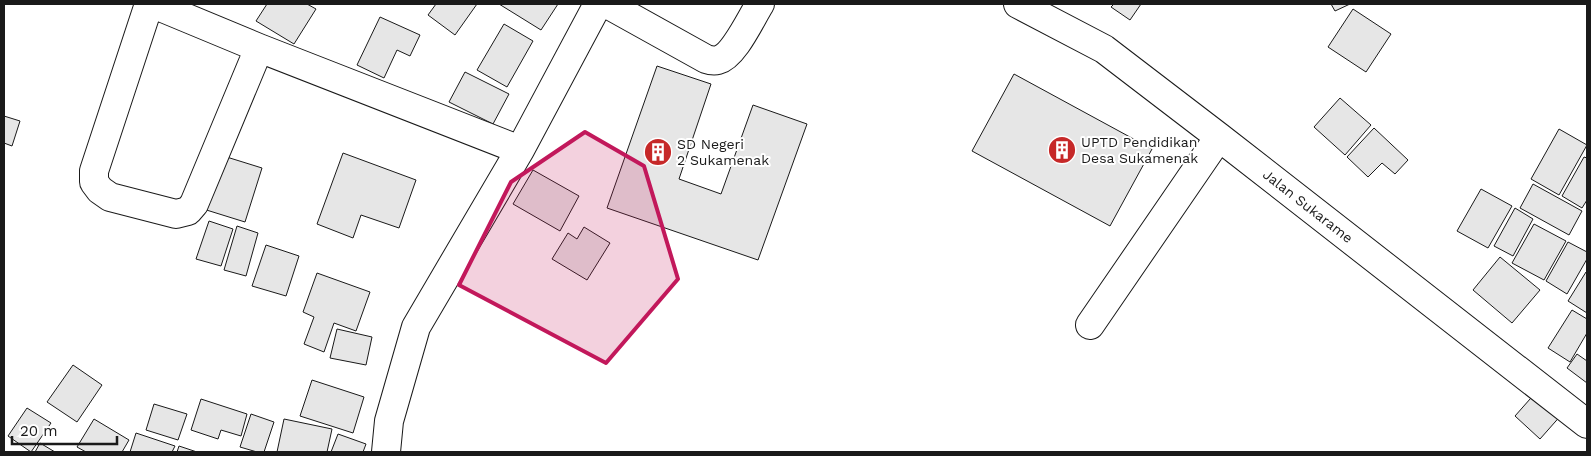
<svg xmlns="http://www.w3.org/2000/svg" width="1591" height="456" viewBox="0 0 1591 456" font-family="'Work Sans',sans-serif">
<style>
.building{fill:#e6e6e6;stroke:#1a1a1a}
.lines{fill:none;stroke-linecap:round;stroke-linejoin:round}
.minor-casing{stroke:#1a1a1a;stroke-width:30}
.minor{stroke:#fff;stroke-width:28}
.marked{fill:#c2185b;fill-opacity:0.2;stroke:#c2185b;stroke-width:4;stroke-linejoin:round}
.labels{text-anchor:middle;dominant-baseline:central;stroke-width:4;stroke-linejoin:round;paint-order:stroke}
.poi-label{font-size:14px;fill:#1a1a1a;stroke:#fff;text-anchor:start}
.street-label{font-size:14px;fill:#1a1a1a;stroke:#fff}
</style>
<rect width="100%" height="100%" fill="#fff"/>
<path class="building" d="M 267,4 L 307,4 L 316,9 L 294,44 L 256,21 Z
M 436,4 L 477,4 L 455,35 L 428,15 Z
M 499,4 L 558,4 L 541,30 Z
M 1114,4 L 1141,4 L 1130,20 L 1111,7 Z
M 1331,4 L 1350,4 L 1335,11 Z
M 1353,9 L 1391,34 L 1366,72 L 1328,47 Z
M 380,17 L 420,35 L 410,56 L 397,50 L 384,78 L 357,65 Z
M 504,24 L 533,41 L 507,87 L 477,70 Z
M 657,66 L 711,84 L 679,179 L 721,194 L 753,105 L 807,124 L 758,260 L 607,208 Z
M 465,72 L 509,94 L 493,124 L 449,102 Z
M 1014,74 L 1152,149 L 1110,226 L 972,151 Z
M 1340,98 L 1371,125 L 1345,155 L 1314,127 Z
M 4,116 L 20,121 L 12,146 L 4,143 Z
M 1374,128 L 1408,160 L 1395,174 L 1382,163 L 1368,177 L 1347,157 Z
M 1559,129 L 1587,145 L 1559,195 L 1531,179 Z
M 343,153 L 416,180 L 399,228 L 361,215 L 353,238 L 317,224 Z
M 217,154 L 262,168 L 245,222 L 200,208 Z
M 1584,157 L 1587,158 L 1587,200 L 1582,208 L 1562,196 Z
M 533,170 L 579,196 L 560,231 L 513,204 Z
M 1533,184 L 1582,211 L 1569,235 L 1520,208 Z
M 1481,189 L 1512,206 L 1488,248 L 1457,231 Z
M 1515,208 L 1533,219 L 1513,256 L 1494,246 Z
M 209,221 L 233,229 L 221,266 L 196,259 Z
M 1534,224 L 1566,241 L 1544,280 L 1512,263 Z
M 237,226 L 258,233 L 246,276 L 224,270 Z
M 584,227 L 610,243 L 587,280 L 552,259 L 568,233 L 577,239 Z
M 1568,242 L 1587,252 L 1587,259 L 1567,294 L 1546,281 Z
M 266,245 L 299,256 L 286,296 L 252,286 Z
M 1500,257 L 1540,290 L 1512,323 L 1473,290 Z
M 1586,272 L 1587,273 L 1587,313 L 1568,301 Z
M 317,273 L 370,292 L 356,331 L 334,323 L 324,352 L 304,344 L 314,317 L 303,312 Z
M 1572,310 L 1587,319 L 1587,333 L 1570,362 L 1548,348 Z
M 337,329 L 372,337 L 366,365 L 330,358 Z
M 1577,354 L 1587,361 L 1587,383 L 1567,368 Z
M 73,365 L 102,385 L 77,422 L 47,402 Z
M 312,380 L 364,397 L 353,433 L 300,416 Z
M 1538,390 L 1563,413 L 1540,439 L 1515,416 Z
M 201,399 L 247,414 L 241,436 L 221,430 L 218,439 L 191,430 Z
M 154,404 L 187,414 L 178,440 L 146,430 Z
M 27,408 L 51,423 L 31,452 L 8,436 Z
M 251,414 L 274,422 L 264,452 L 257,452 L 240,447 Z
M 94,419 L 129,440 L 122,452 L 86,452 L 77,447 Z
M 284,419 L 332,429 L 327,452 L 277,452 Z
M 136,433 L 175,446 L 172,452 L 130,452 Z
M 338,434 L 366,444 L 363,452 L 331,452 Z
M 40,443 L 55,452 L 35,452 Z
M 179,446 L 197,452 L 177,452 Z"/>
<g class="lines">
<defs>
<path id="minor" d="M 149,4 L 94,171 L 94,182 L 100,190 L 110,197 L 176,214 L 188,211 L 194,204 L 259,48
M 153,4 L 259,48 L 520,150
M 607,4 L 706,59 C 709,60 714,61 718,60 C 734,56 751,18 760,4
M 1018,4 L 1104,49 L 1219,137 L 1587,424
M 1090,325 L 1219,137
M 386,452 L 389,421 L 416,327 L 520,150 L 598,4"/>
</defs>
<use href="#minor" class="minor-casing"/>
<use href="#minor" class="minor"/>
</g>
<path class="marked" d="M 585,132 L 644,166 L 678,279 L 606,363 L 459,285 L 511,182 Z"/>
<defs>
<symbol id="building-disc" viewBox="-11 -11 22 22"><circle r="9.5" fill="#c62828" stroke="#fff"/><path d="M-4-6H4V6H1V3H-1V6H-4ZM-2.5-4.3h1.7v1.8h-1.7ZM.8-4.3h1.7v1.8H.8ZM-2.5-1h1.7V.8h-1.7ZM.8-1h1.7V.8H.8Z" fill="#fff"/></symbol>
</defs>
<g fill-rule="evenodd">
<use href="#building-disc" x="1046" y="134" width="32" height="32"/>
<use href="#building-disc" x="642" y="136" width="32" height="32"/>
</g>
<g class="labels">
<g class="poi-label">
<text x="1081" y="142">UPTD Pendidikan<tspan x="1081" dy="16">Desa Sukamenak</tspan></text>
<text x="677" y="144">SD Negeri<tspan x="677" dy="16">2 Sukamenak</tspan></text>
</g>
<g class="street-label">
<text transform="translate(1308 206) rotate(38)">Jalan Sukarame</text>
</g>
</g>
<rect width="1591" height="456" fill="none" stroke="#1a1a1a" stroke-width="10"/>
<path d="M12 436v8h105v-8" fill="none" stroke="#1a1a1a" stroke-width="2.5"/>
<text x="20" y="436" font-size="15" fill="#1a1a1a" stroke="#ffffff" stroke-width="4" paint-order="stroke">20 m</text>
</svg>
